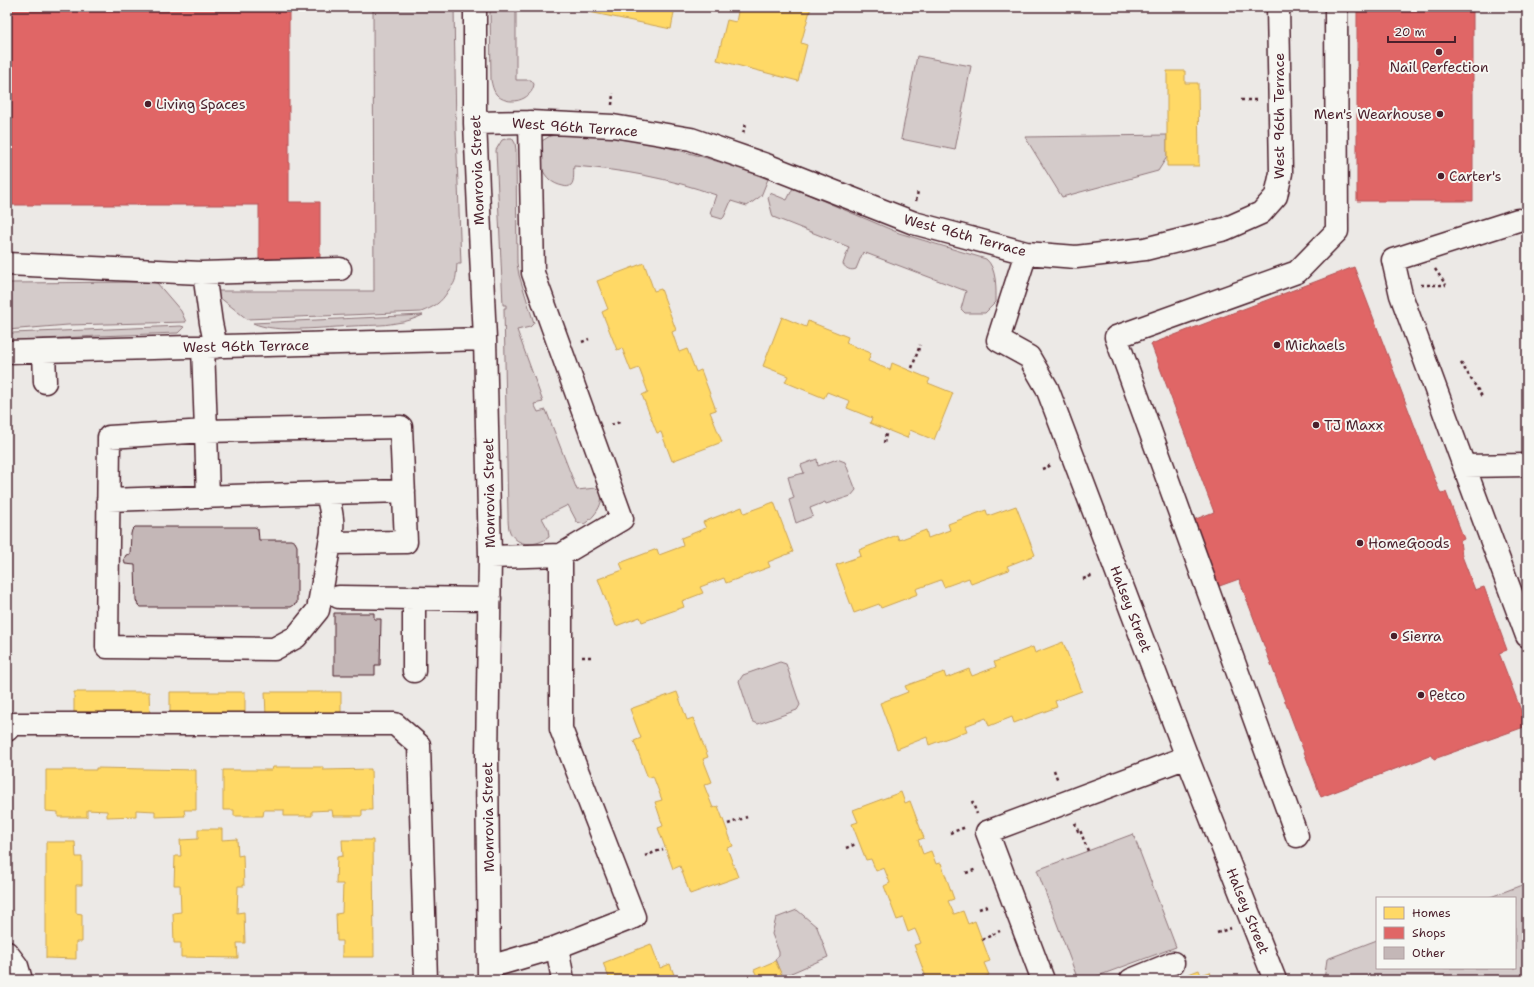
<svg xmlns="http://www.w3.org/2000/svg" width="1534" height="987" viewBox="0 0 1534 987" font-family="'Shantell Sans',sans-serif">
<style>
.green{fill:#d4cbca;stroke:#8f757a}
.homes{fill:#ffd966;stroke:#c9a154}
.shops{fill:#e06666;stroke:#b35154}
.building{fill:#c4b7b7;stroke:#4a1f2b}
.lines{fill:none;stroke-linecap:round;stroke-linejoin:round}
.minor-casing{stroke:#4a1f2b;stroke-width:25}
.path{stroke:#4a1f2b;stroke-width:2.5;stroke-dasharray:3 3;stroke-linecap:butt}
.minor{stroke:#f6f6f2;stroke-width:22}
.poi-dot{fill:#4a1f2b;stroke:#f6f6f2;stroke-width:1.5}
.labels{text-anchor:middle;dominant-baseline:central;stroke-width:4;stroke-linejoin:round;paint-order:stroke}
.poi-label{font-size:14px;fill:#4a1f2b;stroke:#f6f6f2;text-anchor:start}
.street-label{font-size:14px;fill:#4a1f2b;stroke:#f6f6f2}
</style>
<rect width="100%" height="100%" fill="#ece9e6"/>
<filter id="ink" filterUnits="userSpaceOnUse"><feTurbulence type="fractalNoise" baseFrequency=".025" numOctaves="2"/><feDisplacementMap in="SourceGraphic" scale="8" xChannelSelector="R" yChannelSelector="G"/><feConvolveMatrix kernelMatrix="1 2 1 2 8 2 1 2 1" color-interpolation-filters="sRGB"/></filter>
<g filter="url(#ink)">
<path class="green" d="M 373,7 L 454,7 L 456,130 L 461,264 L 457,264 C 456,272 457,280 452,286 C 451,288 449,289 448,291 C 441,303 434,307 421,312 L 247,319 L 219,297 L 216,292 L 219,291 L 374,291 Z
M 490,7 L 516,7 L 516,80 L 531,80 L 534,84 C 532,101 507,107 496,94 C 493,90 492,85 491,80 Z
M 917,56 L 971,66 L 955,150 L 901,139 Z
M 565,133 C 635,135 704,155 768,179 L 761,196 L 747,206 L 731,201 L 724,217 L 722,219 L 712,216 L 710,213 L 716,195 C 669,178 623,170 574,166 C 573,171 575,181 571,185 C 569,187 566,187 563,186 C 542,182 536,160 542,141 L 550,136 Z
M 1167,135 L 1167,157 L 1158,171 L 1062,197 L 1025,137 Z
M 509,138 L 512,138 L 515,143 L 516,150 L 517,263 L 519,275 L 534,323 L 530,327 L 517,330 L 543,402 L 534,404 L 538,412 L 546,410 L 577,490 L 596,488 C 610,498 594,518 584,524 L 577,522 L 568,505 L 542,518 L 548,529 L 549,537 C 537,546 518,548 510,532 C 508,528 508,520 508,516 L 504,308 L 506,308 L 506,305 L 503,305 L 496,150 L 502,140 Z
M 793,188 L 899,233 L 986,259 C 997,268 996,289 996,302 L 985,313 L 965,313 L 961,309 L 966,291 L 863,252 L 856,269 C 851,271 846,269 843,264 L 849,247 L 773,217 L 768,198 L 770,193 L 787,200 Z
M 151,282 L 157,283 L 181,311 L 186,322 L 68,325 L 7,330 L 7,283 Z
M 423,315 C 414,319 406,322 396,323 C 382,326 368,325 353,326 C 327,327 276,334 253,323 Z
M 181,326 L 184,327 L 178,333 L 97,336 L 7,341 L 7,333 L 13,333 Z
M 817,459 L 818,466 L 837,459 L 845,462 L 856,490 L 851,496 L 826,504 L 825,502 L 810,508 L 813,516 L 796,523 L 789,500 L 794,498 L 788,477 L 804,473 L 801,465 Z
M 780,662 L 786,664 L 800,705 L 797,710 L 758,724 L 752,721 L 739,681 L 743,675 Z
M 1133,834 L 1176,947 L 1087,980 L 1078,980 L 1037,870 Z
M 1527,883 L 1527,980 L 1324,980 L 1327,959 L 1377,940 L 1377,968 L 1515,968 L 1515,898 L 1488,898 Z
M 797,910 L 817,927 L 828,957 L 782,977 L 775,959 L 779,956 L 779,952 L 772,934 L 776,918 Z"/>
<path class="homes" d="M 590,7 L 675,7 L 671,29 L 589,12 Z
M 739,7 L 811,7 L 801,43 L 807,45 L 798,81 L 717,60 L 727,20 L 736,22 Z
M 1167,71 L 1185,71 L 1185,83 L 1198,83 L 1199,166 L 1167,166 Z
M 644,263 L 654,291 L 661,289 L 676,330 L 672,332 L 679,352 L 687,349 L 696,372 L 701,370 L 716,410 L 710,412 L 722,442 L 672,461 L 661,432 L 657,433 L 642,395 L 648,392 L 639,368 L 631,371 L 622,348 L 617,350 L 602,312 L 608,309 L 597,281 Z
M 782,317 L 806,327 L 808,321 L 848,337 L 846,343 L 871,353 L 868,361 L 890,370 L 892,363 L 930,379 L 928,383 L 953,393 L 934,440 L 910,430 L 907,438 L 870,423 L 872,418 L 847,408 L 850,401 L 827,392 L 824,398 L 785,382 L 788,376 L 763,366 Z
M 774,502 L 793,552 L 768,562 L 770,567 L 726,583 L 724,578 L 700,587 L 703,593 L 682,601 L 684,607 L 642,622 L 640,617 L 616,626 L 598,579 L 623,570 L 620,563 L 657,549 L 659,555 L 683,546 L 681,538 L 706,528 L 703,522 L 742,507 L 744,513 Z
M 1016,506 L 1035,555 L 1007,566 L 1009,570 L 971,584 L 969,578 L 944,587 L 941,580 L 916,589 L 918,594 L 881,608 L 879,604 L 854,613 L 836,565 L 861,556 L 859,550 L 897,535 L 899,540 L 926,530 L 928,538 L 950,530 L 948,524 L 986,510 L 988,516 Z
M 1063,642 L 1082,691 L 1055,701 L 1057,707 L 1014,723 L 1012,717 L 989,726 L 986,718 L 965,726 L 967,731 L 929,745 L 927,737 L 897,749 L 880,703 L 908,692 L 905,686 L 944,672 L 946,678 L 969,669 L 972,676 L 996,667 L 994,662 L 1033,647 L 1035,653 Z
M 74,692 L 149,692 L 150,717 L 74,717 Z
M 170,692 L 245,692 L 245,717 L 170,717 Z
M 265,692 L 341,692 L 341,716 L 266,716 Z
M 677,692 L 687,720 L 693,718 L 708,757 L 703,759 L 712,782 L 704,785 L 713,808 L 718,806 L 733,846 L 727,848 L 738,877 L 690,894 L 680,866 L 673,869 L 658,828 L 663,826 L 655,802 L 662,800 L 653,776 L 648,778 L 634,741 L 641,738 L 630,709 Z
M 273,767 L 323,767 L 323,770 L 371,769 L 372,810 L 362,810 L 362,816 L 333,816 L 332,810 L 312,811 L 312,816 L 284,816 L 284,810 L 264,810 L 263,816 L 234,816 L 234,810 L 223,810 L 223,770 L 272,770 Z
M 96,768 L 196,770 L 196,810 L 184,810 L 185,816 L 155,817 L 155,811 L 136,810 L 136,816 L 107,817 L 107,811 L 87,810 L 87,817 L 58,817 L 58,812 L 46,811 L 46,770 L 96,770 Z
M 901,792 L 905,803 L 910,801 L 924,838 L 918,840 L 923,854 L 931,851 L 936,864 L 941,863 L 954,899 L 948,901 L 954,914 L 963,911 L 968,924 L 975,921 L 990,961 L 984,963 L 989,975 L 977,980 L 927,980 L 914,945 L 921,943 L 915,929 L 908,932 L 903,918 L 897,920 L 884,886 L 890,883 L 884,868 L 876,871 L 871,859 L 866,860 L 852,824 L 858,822 L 853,810 Z
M 198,829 L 222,829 L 222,840 L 237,839 L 238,856 L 243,855 L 244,886 L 238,886 L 237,913 L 244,912 L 245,943 L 237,943 L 238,958 L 181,957 L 181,943 L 174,943 L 173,913 L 181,912 L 180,885 L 174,885 L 175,856 L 181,856 L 180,840 L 198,839 Z
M 342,840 L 373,840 L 374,957 L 342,957 L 342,941 L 337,941 L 336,914 L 342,913 L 343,884 L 336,884 L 337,857 L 343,856 Z
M 46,842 L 75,842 L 76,857 L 82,857 L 82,885 L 76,885 L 76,913 L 82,914 L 82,942 L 76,942 L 76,959 L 46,958 Z
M 651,944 L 660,968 L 670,964 L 676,980 L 610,980 L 603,963 Z
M 775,961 L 782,975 L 771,980 L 759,980 L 754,970 Z
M 1199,970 L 1201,975 L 1210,972 L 1213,980 L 1176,980 L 1176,979 Z"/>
<path class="shops" d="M 7,7 L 289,7 L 289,202 L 320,202 L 320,259 L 259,259 L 259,205 L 7,205 Z
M 1357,7 L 1473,7 L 1473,201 L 1357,201 Z
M 1354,267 L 1439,490 L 1441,493 L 1446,492 L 1464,539 L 1460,541 L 1462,556 L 1475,590 L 1484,587 L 1507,650 L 1499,653 L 1527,726 L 1434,759 L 1432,755 L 1321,797 L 1239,579 L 1214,588 L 1188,522 L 1214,512 L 1151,344 Z"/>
<path class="building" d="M 135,527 L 255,527 L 258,529 L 259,540 L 291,540 L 295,542 L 297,546 L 297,603 L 291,607 L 141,607 L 138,605 L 136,600 L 135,565 L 125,564 L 124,559 L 126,555 L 130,554 L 131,534 L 132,530 Z
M 334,613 L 374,613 L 374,619 L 381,619 L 380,665 L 375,665 L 375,675 L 334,675 Z"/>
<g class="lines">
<defs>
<path id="minor" d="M 475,7 L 475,123 L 485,339 L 490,557 L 487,758 L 489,980
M 530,122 L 533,273 L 622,519 L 561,555 L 561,729 L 634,917 L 557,947 L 563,980
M 475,123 L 530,122 L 613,126 L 691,139 L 766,165 L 914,223 L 1026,253 L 1076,257 L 1145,249 L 1225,229 L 1261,213 L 1276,196 L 1281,173 L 1278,7
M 1518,220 L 1393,260 L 1401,295 L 1464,466 L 1527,465
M 1026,253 L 998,340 L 1029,357 L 1047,388 L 1187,757 L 1275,980
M 7,264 L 201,273 L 340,269
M 204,273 L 211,323 L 216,347
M 203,347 L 206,431 L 401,427 L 406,542 L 330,543 L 318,610 L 296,637 L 274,649 L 107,647 L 109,437 L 206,431 L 208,497
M 44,351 L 45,382
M 7,352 L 485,339
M 1464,466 L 1527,636
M 327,493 L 404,491
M 108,500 L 327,493 C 331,511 335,524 330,543
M 490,557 L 561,555
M 339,597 L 490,599
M 414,671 L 414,598
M 7,730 L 12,724 L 395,724 L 419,745 L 426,980
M 1297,836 L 1116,337 L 1297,272 L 1337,231 L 1336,7
M 7,953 L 17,966 L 21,980
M 489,967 L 557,947
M 1043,980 L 987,832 L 1187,757
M 1131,980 L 1173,963"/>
</defs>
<use href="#minor" class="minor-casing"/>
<path class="path" d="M 1239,11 L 1257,11
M 1241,100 L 1258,100
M 612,105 L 613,93
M 743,133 L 746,124
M 916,201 L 918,191
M 1435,269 L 1446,285
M 1421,285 L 1446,285
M 582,342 L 589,339
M 1461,363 L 1483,398
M 912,368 L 920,345
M 611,425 L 620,422
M 884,443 L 886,434
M 1042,469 L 1052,465
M 1083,579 L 1094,575
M 582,657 L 593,657
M 1054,770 L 1058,781
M 972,801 L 977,814
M 1075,823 L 1078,831 L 1080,830 L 1088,851
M 728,824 L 747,817
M 950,833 L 966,827
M 846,848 L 856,844
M 645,856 L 663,849
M 966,873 L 977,869
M 979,909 L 990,905
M 1217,933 L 1231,928
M 982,940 L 1000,931"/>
<use href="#minor" class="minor"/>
</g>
</g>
<g class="poi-dot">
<circle cx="1439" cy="52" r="4"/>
<circle cx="148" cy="104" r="4"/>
<circle cx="1440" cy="114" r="4"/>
<circle cx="1441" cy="176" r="4"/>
<circle cx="1277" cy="345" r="4"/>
<circle cx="1316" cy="425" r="4"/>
<circle cx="1360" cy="543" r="4"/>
<circle cx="1394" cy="636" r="4"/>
<circle cx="1421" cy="695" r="4"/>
</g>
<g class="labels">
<g class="poi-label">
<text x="1439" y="67" text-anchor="middle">Nail Perfection</text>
<text x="156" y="104">Living Spaces</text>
<text x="1432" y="114" text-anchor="end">Men's Wearhouse</text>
<text x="1449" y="176">Carter's</text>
<text x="1285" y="345">Michaels</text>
<text x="1324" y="425">TJ Maxx</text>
<text x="1368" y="543">HomeGoods</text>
<text x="1402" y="636">Sierra</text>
<text x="1429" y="695">Petco</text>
</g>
<g class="street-label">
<text transform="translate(1279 116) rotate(-90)">West 96th Terrace</text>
<text transform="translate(575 127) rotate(4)">West 96th Terrace</text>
<text transform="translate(477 170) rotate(-92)">Monrovia Street</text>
<text transform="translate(965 235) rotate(15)">West 96th Terrace</text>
<text transform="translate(246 346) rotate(-1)">West 96th Terrace</text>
<text transform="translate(489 493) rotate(-91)">Monrovia Street</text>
<text transform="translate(1131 609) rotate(69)">Halsey Street</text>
<text transform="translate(488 817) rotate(-91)">Monrovia Street</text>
<text transform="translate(1248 911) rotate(68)">Halsey Street</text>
</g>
</g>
<rect width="1534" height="987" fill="none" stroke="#f6f6f2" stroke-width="24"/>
<rect x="12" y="12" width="1510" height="963" fill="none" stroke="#4a1f2b" stroke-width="1.5" filter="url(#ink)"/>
<rect x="1376" y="897" width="140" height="72" fill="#f6f6f2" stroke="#b1a0a2"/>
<rect x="1384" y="907" width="20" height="12" fill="#ffd966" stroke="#b1a0a2"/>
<text x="1412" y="917" font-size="12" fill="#4a1f2b">Homes</text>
<rect x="1384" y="927" width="20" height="12" fill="#e06666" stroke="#b1a0a2"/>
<text x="1412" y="937" font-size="12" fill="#4a1f2b">Shops</text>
<rect x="1384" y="947" width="20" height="12" fill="#c4b7b7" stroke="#b1a0a2"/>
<text x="1412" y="957" font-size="12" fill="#4a1f2b">Other</text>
<path d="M1388 36v6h67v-6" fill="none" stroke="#4a1f2b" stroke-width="2"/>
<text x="1394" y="36" font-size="12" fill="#4a1f2b" stroke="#f6f6f2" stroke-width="3" paint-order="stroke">20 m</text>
</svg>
